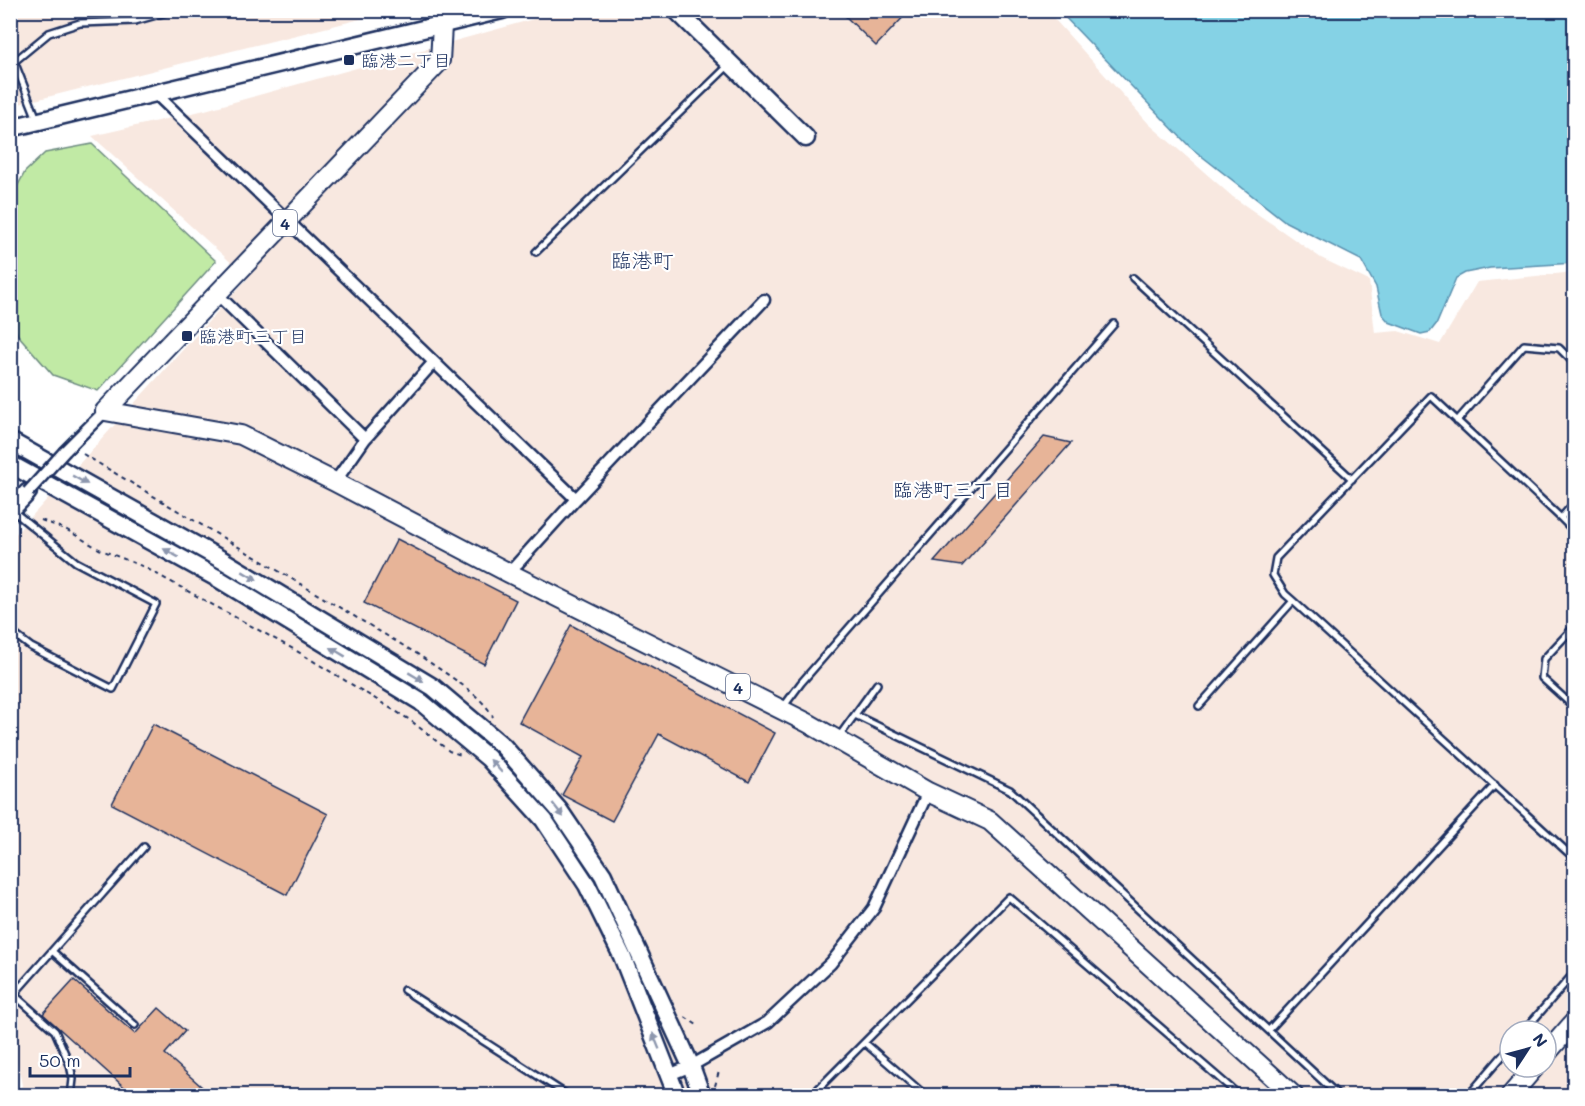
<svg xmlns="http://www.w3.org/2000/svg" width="1585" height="1106" viewBox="0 0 1585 1106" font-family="Mali,'Klee One',sans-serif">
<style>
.built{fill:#f8e8e0;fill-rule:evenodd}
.green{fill:#c1eaa5;stroke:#6e8c82;stroke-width:1.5}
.water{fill:#85d2e5;stroke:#5b91af;stroke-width:1.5}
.building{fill:#e7b498;stroke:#1b2f5e;stroke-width:1.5}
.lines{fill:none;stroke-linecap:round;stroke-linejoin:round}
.lane-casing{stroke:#1b2f5e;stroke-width:10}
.street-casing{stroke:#1b2f5e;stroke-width:15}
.secondary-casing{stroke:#1b2f5e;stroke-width:21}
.primary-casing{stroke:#1b2f5e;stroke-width:22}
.path{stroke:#1b2f5e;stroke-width:2;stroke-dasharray:4.5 4.5;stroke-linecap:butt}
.lane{stroke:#fff;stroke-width:5}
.street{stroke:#fff;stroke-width:10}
.secondary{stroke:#fff;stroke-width:16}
.primary{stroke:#fff;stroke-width:18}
.street-bridge-casing{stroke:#1b2f5e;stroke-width:15;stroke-linecap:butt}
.street-bridge{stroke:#fff;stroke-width:10}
.oneway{fill:#8d97ae}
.poi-dot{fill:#1b2f5e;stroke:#fff;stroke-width:2}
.labels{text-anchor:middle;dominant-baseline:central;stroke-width:4.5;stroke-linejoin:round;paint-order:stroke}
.shield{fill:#fff;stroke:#5f6d8e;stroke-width:1.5}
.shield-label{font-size:16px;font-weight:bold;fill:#1b2f5e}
.poi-label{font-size:18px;fill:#1b2f5e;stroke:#fff;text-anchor:start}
.neighbourhood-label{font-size:20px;fill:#1b2f5e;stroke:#fff}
.quarter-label{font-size:21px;fill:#1b2f5e;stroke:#fff}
</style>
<rect width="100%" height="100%" fill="#fff"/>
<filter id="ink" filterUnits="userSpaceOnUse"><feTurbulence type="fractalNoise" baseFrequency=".0167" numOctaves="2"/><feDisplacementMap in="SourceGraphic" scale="12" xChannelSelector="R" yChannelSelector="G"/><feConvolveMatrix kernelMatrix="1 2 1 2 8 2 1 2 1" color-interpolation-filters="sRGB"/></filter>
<g filter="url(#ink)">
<path class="built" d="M 11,10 L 393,11 L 11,106 Z
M 656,10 L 1047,11 L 1149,124 L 1233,197 L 1321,258 L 1369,281 L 1375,333 L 1398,331 L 1440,344 L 1477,282 L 1574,272 L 1574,1095 L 24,1096 L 18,1064 L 11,1057 L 11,539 L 248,278 L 92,136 L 205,110 L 559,12 ZM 1510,1031 L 1546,1031 L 1546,1067 L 1510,1067 Z"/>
<path class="green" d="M 92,144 L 216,261 L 98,391 L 53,375 L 18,335 L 10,318 L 11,198 L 25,172 L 45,153 Z"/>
<path class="water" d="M 1059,11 L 1574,11 L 1574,263 L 1490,268 L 1465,273 L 1456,278 L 1437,323 L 1430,332 L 1421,334 L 1389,322 L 1382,314 L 1376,287 L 1361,260 L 1286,222 L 1190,147 Z"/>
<path class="building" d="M 839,10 L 910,10 L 876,46 Z
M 1044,437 L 1071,443 L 962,566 L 934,562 Z
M 397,539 L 516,600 L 484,664 L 364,603 Z
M 571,625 L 775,733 L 749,782 L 659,734 L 612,821 L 562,795 L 583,757 L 519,722 Z
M 153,724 L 328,814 L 287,895 L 112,804 Z
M 74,980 L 135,1034 L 159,1008 L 185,1031 L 165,1054 L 211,1095 L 133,1095 L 43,1014 Z"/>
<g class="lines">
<defs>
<path id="lane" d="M 10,51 L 37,119
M 15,61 L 49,33 L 80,23 L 135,21 L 174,10
M 536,252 L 729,65
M 1133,278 L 1352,479
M 1457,421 L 1524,345 L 1559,348 L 1574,363
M 1574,503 L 1561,518 L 1431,396 L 1276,558 L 1273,575 L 1285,594 L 1293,601 L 1574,858
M 1561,518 L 1574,531
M 1574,627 L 1544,659 L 1542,678 L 1574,707
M 10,631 L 31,647 L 113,689 L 156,604 L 76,562 L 13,511
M 784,706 L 801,683 L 1114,324
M 1199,706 L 1293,601
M 855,715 L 1010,790 L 1339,1096
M 838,738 L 877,684
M 52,951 L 135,1025
M 404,990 L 569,1096
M 10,991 L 55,1031 L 70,1065 L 73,1079 L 71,1096
M 14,994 L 144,847
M 1269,1030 L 1495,785
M 1524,1031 L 1574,973
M 865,1043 L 926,1096
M 811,1096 L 1009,897 L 1240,1096
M 1468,1096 L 1510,1047"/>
<path id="street" d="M 155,93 L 576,499 L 764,300
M 217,294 L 365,439
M 65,451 L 105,411
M 335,482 L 365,439 L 433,363
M 509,573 L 576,499
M 669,1075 L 691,1066 L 768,1022 L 831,963 L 874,908 L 928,792"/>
<path id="secondary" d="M 676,10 L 806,138
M 10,128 L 502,10
M 10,441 L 224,561 L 433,687 L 503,746 L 559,810 L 603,875 L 691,1066 L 702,1096
M 10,464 L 217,578 L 421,702 L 488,758 L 544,820 L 587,885 L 622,956 L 677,1096
M 10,511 L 28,492"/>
<path id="primary" d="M 105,411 L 241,435 L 335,482 L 509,573 L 808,723 L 928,792 L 990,821 L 1294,1096
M 105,411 L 440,61 L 442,25
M 1546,1054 L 1574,1022
M 1510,1096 L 1535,1067"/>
</defs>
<use href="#lane" class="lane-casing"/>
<use href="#street" class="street-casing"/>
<use href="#secondary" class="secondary-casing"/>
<use href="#primary" class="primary-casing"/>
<path class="path" d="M 83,454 L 419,655 C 441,671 482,694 493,717
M 41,520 L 67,530 L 99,549 L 144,567 L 295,650 L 410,720 L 449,751 L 461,755
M 685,1017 L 700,1027
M 715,1086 L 719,1071"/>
<use href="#lane" class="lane"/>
<use href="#street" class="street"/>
<use href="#secondary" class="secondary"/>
<use href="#primary" class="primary"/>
<defs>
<path id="street-bridge" d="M 28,492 L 65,451"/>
</defs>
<use href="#street-bridge" class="street-bridge-casing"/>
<use href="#street-bridge" class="street-bridge"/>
</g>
<defs><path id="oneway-solid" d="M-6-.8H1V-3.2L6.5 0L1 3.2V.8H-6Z" transform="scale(1.5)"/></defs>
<g class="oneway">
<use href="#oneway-solid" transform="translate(80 480) rotate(29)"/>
<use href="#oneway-solid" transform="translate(171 553) rotate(-151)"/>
<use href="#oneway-solid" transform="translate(250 576) rotate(31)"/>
<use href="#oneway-solid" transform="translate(338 652) rotate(-149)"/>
<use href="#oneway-solid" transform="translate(416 677) rotate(31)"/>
<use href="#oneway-solid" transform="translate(496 766) rotate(-132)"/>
<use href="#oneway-solid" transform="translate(558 810) rotate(52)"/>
<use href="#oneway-solid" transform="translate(656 1041) rotate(-112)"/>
</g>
</g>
<g class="poi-dot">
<rect x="343" y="54" width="12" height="12" rx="3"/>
<rect x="181" y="330" width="12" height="12" rx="3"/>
</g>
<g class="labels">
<g class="shield">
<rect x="273" y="210" width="24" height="26" rx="4.5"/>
<rect x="726" y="674" width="24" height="26" rx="4.5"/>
</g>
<g class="shield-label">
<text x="285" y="223">4</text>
<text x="738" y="687">4</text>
</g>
<g class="poi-label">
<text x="361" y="60">臨港二丁目</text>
<text x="199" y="336">臨港町三丁目</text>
</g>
<g class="neighbourhood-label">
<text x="953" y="489">臨港町三丁目</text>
</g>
<g class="quarter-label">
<text x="642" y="259">臨港町</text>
</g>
</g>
<rect width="1585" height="1106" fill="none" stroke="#fff" stroke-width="36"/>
<rect x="18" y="18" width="1549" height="1070" fill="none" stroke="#1b2f5e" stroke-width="2" filter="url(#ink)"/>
<g transform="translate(1528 1049) rotate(54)"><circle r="28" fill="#ffffff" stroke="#a4acbf" stroke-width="1.5"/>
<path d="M0-4.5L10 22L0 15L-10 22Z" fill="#1b2f5e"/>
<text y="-9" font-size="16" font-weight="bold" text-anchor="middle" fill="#1b2f5e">N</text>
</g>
<path d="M30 1067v9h100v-9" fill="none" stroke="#1b2f5e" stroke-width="3"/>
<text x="39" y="1067" font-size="18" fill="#1b2f5e" stroke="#ffffff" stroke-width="4.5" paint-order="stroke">50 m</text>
</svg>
